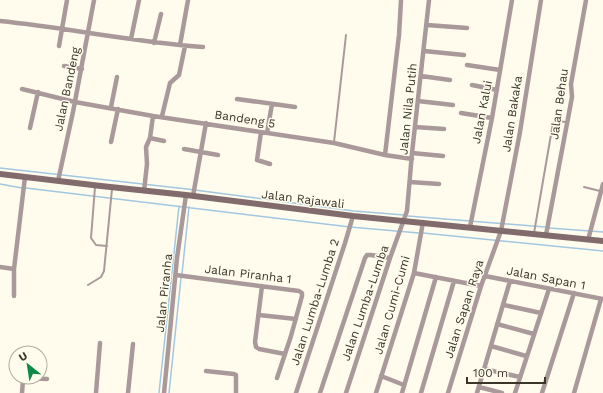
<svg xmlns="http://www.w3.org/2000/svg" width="603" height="393" viewBox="0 0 603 393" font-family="'Work Sans',sans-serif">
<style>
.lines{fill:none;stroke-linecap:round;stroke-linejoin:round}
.stream{stroke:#a1c7e1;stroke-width:1.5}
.service{stroke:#aa999a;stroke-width:2}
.minor{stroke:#aa999a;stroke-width:4.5}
.secondary{stroke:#826b6c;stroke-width:6}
.labels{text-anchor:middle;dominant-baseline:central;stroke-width:3;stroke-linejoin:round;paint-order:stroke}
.street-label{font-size:12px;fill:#3a3629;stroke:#fffcee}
</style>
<rect width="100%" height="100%" fill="#fffcee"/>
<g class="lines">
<path class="stream" d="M 0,168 L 187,189 L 354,211 L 404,215
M 0,184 L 22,188
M 26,188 L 350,227 L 419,233
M 408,216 L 545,227
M 549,228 L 603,232
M 423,233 L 603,251
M 182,274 L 189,207
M 159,393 L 179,206
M 169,393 L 181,278"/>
<path class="service" d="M 334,142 L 346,35
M 95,187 L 91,238 L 96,245 L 107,246
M 584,187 L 600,191
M 534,233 L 553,123 L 556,121 L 566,122
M 88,285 L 101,277 L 104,271 L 112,189"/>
<path class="minor" d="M 0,21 C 68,28 135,42 203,47
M 427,25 L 467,28
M 131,39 L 139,0
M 154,43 L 161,14
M 180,45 L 188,0
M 59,46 L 67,0
M 424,51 L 464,55
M 467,65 L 500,70
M 64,66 L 82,69
M 421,76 L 450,80
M 472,85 L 497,90
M 22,89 L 75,102 L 153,116 L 334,143 L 385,155 L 412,159
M 237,99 L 295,107
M 418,101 L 453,105
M 111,107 L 117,77
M 461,113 L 492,118
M 162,116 L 170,83 L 179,75 L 185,46
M 415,127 L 444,129
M 30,128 L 38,92
M 261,132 L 257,160 L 270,164
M 267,133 L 272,104
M 150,138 L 164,141
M 111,142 L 118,109
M 184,149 L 218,155
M 412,153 L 443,156
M 385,155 L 399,35 L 401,0
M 58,181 L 73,112 L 94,0
M 410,182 L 439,184
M 144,191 L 147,164 L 146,147 L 150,138 L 153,116
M 193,196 L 206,123
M 470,227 L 492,118 L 512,0
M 546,235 L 572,97 L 571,84 L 586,0
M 588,240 L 603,184
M 0,267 L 14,269
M 414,273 L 481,286
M 176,275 L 299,291 L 302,293 L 302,296 L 291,336 L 277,378
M 485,276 L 603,299
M 262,286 L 255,342 L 256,347 L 259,349 L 285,354
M 14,296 L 14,269 L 25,177
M 504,305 L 541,313
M 259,315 L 296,319
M 497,324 L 534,334
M 491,346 L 526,356
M 484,369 L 520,377
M 206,371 L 234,374 L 236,375 L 236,393
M 381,376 L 404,385
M 479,387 L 502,393
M 22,393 L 23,380 L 25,378 L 47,379
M 96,393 L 100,343
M 128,393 L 133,344
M 164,393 L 177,258 L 186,195
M 296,393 L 345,243 L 353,216
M 320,393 L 365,258 L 367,255 L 371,255 L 390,258
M 346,393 L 390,258 L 407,211 L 412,153 L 429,0
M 376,393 L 414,273 L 423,222
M 402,393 L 436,277
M 421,393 L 454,281
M 448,393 L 481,286 L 501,231 L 520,132 L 541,0
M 477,393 L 510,281
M 515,393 L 549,289
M 542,393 L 574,293
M 574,393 L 601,299"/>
<path class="secondary" d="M 0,174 L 101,186 L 186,195 L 353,216 L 603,241"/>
</g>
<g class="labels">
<g class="street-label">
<text transform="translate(67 89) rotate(-78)">Jalan Bandeng</text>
<text transform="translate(559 104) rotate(-82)">Jalan Behau</text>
<text transform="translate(408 109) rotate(-84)">Jalan Nila Putih</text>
<text transform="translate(482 112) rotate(-79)">Jalan Kalui</text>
<text transform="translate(512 114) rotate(-81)">Jalan Bakaka</text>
<text transform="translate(245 119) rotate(9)">Bandeng 5</text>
<text transform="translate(303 199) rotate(7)">Jalan Rajawali</text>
<text transform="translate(248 274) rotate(7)">Jalan Piranha 1</text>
<text transform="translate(546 278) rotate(11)">Jalan Sapan 1</text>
<text transform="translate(164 293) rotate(-84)">Jalan Piranha</text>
<text transform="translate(315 302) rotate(-72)">Jalan Lumba-Lumba 2</text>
<text transform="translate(365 303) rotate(-71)">Jalan Lumba-Lumba</text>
<text transform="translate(392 305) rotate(-74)">Jalan Cumi-Cumi</text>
<text transform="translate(464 309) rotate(-72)">Jalan Sapan Raya</text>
</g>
</g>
<g transform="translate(28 365) rotate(330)"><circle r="19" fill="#fffcee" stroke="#b0ad9f"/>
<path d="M0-3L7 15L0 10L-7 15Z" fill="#0c8a46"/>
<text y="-6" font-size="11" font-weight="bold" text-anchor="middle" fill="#3a3629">U</text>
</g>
<path d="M467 377v6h78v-6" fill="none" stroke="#3a3629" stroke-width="2"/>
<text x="473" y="377" font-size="12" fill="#3a3629" stroke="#fffcee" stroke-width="3" paint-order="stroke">100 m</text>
</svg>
